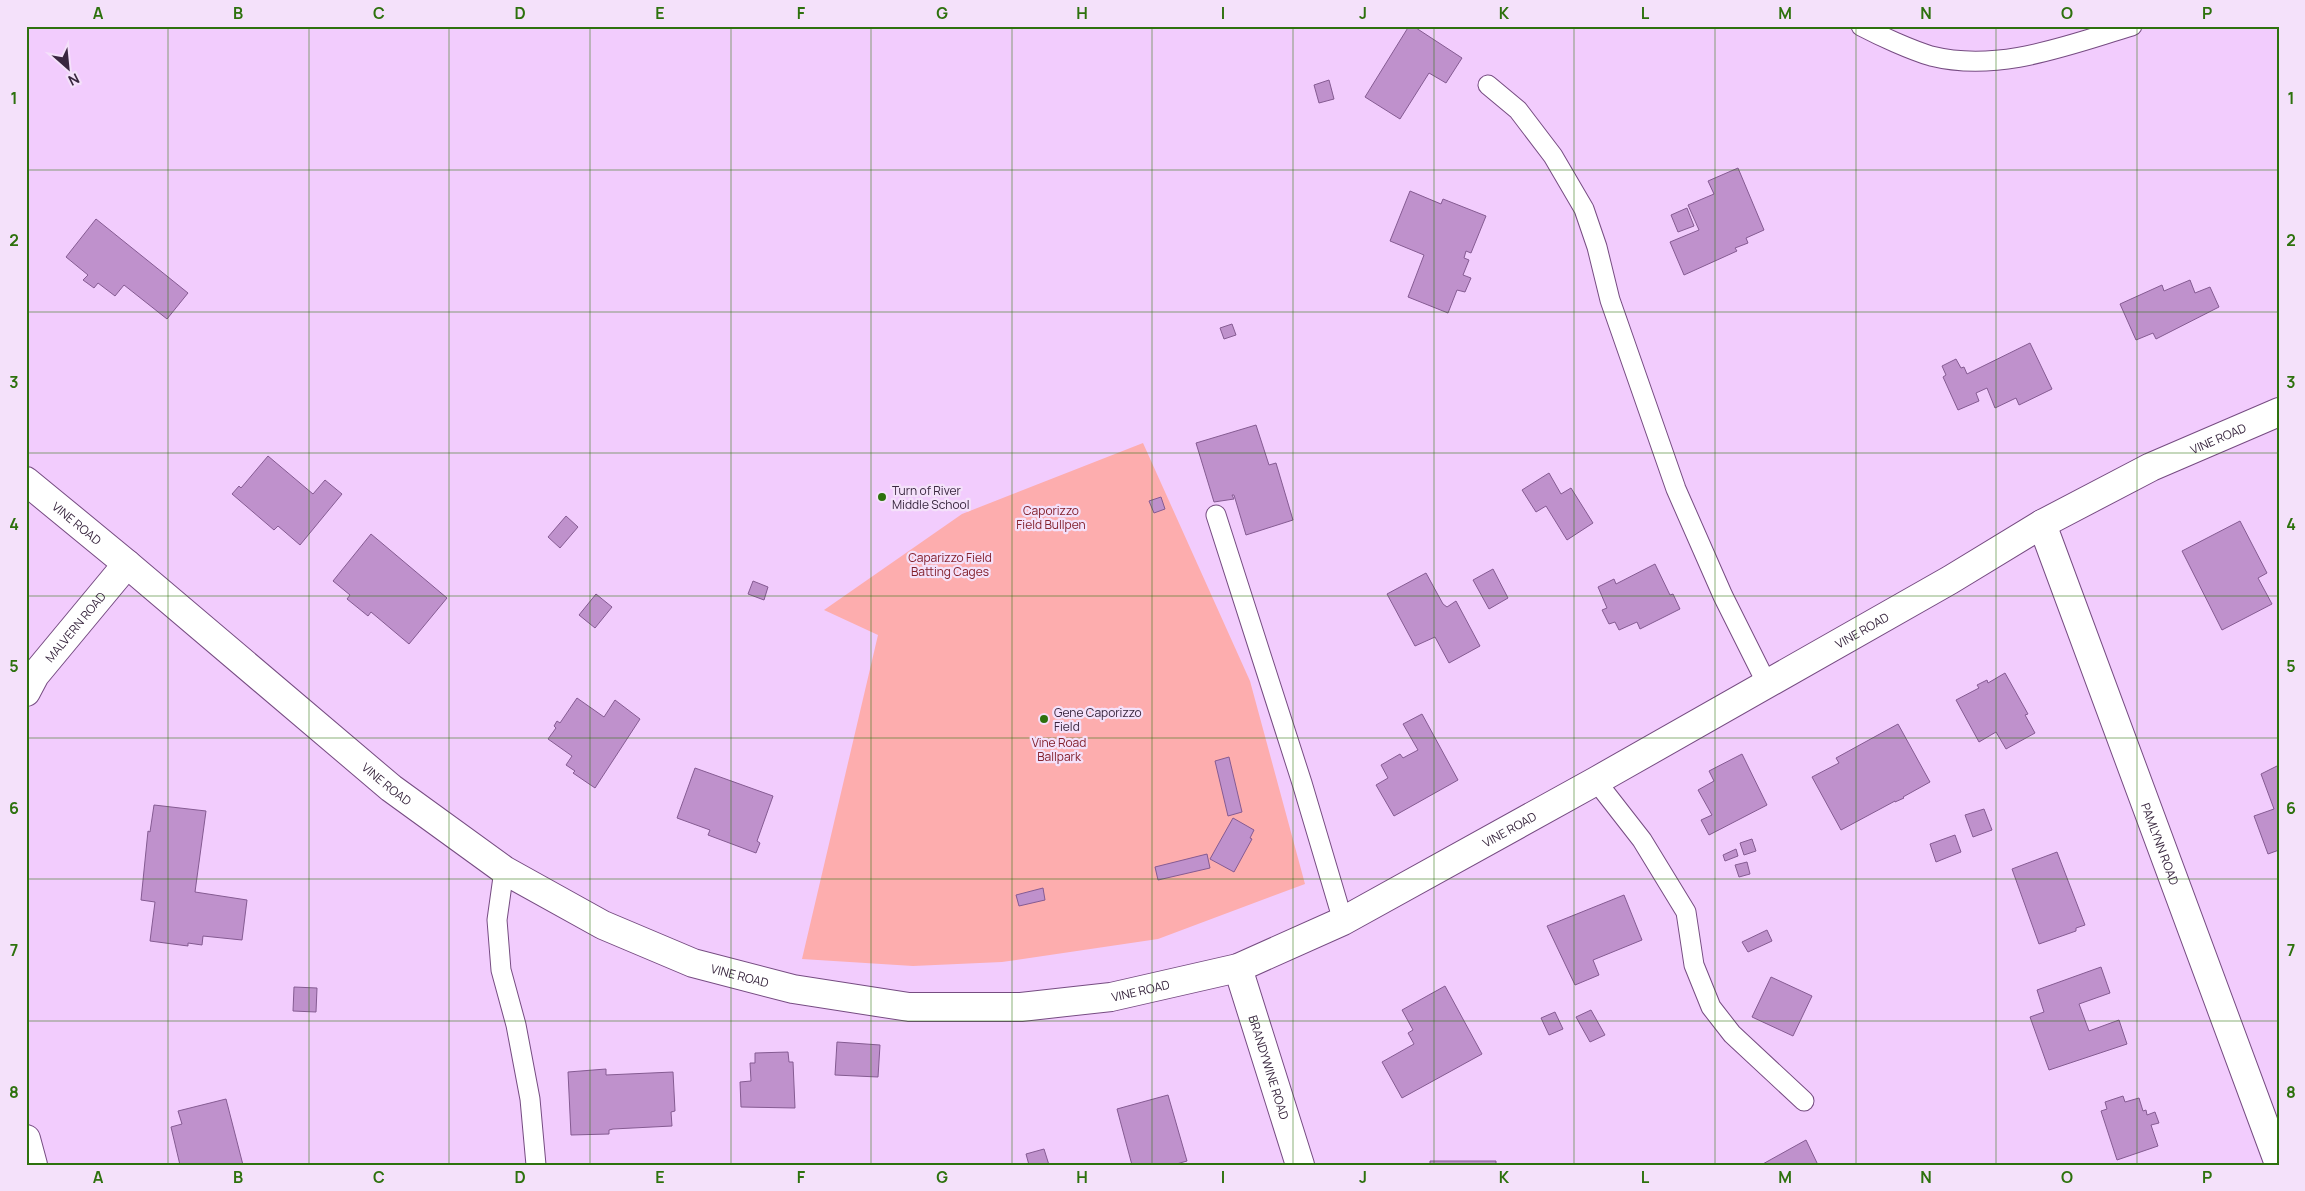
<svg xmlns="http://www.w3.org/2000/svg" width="2305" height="1191" viewBox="0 0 2305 1191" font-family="Manrope,sans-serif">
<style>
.green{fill:#fdadae}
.building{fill:#bf91cc;stroke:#855b92}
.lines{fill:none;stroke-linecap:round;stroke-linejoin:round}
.lane-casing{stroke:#764c82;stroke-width:21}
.street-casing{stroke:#764c82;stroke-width:30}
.secondary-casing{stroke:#764c82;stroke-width:30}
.lane{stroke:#fff;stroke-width:19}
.street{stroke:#fff;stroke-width:28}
.secondary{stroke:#fff;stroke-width:28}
.grid{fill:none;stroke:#2d710d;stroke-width:1;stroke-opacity:0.55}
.poi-dot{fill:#2d710d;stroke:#f4e1fa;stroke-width:2}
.labels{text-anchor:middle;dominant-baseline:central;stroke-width:4.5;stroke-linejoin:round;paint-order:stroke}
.street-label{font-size:12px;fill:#39273f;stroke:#f4e1fa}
.poi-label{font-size:12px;fill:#39273f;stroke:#f4e1fa;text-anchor:start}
.park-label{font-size:12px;fill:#82202c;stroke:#f4e1fa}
.neatline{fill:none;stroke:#2d710d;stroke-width:2}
.grid-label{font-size:16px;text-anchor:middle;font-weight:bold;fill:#2d710d}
</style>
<rect width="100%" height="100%" fill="#f2ccfd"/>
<path class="green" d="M 1143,443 L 1250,681 L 1305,884 L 1158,939 L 1002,962 L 913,966 L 802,959 L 878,635 L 824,610 L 962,514 Z"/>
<path class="building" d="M 1409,26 L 1413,26 L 1462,58 L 1446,83 L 1429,73 L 1400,119 L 1365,97 Z
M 1329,80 L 1334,99 L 1319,103 L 1314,85 Z
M 1738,168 L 1764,230 L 1746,238 L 1748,243 L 1735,248 L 1737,251 L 1684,275 L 1670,242 L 1699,230 L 1688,205 L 1714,194 L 1708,181 Z
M 1410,191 L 1441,204 L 1443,199 L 1486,216 L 1471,253 L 1466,251 L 1464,258 L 1469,260 L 1463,275 L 1471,278 L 1465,292 L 1457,290 L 1448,313 L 1408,297 L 1424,255 L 1390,241 Z
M 1687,208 L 1694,226 L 1678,232 L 1671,215 Z
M 96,219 L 188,293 L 167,319 L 124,285 L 115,296 L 98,283 L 94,288 L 83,280 L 88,275 L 66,257 Z
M 2190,280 L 2195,293 L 2210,287 L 2219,307 L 2156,339 L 2153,333 L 2136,340 L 2120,304 L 2162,285 L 2164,291 Z
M 1232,324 L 1236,335 L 1224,339 L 1220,328 Z
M 2030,343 L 2052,389 L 2019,405 L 2016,398 L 1995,408 L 1987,388 L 1976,393 L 1979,401 L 1958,410 L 1943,377 L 1946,375 L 1942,366 L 1956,359 L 1961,368 L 1964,367 L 1967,374 Z
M 1256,425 L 1269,465 L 1276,463 L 1293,520 L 1246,535 L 1234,495 L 1232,495 L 1234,499 L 1214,502 L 1196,443 Z
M 268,456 L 313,494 L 325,480 L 342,494 L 300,545 L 278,526 L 274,530 L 232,494 L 239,486 L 241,488 Z
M 1549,473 L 1561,494 L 1571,488 L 1593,523 L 1567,540 L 1546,506 L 1536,512 L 1522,490 Z
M 1161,497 L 1165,509 L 1154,513 L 1149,501 Z
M 566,516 L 578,527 L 560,548 L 548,537 Z
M 2240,521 L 2267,573 L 2258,578 L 2272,604 L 2222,630 L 2182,551 Z
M 371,534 L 447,598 L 409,644 L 371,612 L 368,616 L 347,599 L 350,595 L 333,581 Z
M 1655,564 L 1670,595 L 1673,594 L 1680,609 L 1640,629 L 1637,622 L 1619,630 L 1615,622 L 1609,624 L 1602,610 L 1607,608 L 1598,587 L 1614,579 L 1616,584 Z
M 1493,569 L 1508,598 L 1489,609 L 1473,580 Z
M 1426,573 L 1443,604 L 1447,607 L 1456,601 L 1480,646 L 1449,663 L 1435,637 L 1415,646 L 1387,594 Z
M 753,581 L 768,587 L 764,600 L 748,594 Z
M 596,594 L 612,607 L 595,628 L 579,615 Z
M 2005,673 L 2028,714 L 2025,715 L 2035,733 L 2006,749 L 1996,732 L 1979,742 L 1956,700 L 1979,688 L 1977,685 L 1987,680 L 1988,683 Z
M 577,698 L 604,717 L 615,700 L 640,719 L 595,788 L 573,773 L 575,771 L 566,765 L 572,756 L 548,739 L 556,728 L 554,726 L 557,721 L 560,723 Z
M 1422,714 L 1458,780 L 1394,816 L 1376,785 L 1388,778 L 1381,765 L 1400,754 L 1403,758 L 1418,750 L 1403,724 Z
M 1898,724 L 1930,782 L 1903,797 L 1904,798 L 1895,802 L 1895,801 L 1841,830 L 1812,777 L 1839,763 L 1836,758 Z
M 1742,754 L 1767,805 L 1709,835 L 1701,820 L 1712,815 L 1698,790 L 1714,781 L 1709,771 Z
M 1229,757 L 1242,812 L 1228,816 L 1215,761 Z
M 2279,765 L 2279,850 L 2268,854 L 2254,816 L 2274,809 L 2261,774 Z
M 695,768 L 773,796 L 757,841 L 760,843 L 756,853 L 708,835 L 710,830 L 677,818 Z
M 154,805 L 206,811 L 195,892 L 247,900 L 242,940 L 203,936 L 202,945 L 188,943 L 188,946 L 150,941 L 155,902 L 141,900 L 148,831 L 150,832 Z
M 1984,809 L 1992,830 L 1973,837 L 1965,815 Z
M 1233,818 L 1254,830 L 1250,838 L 1252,839 L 1234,872 L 1210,859 Z
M 1955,835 L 1961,852 L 1936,862 L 1930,844 Z
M 1752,839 L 1756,851 L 1744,855 L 1740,843 Z
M 1736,849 L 1738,856 L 1725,861 L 1723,855 Z
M 2057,852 L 2085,925 L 2076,928 L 2076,931 L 2039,944 L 2012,869 Z
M 1207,854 L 1210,868 L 1158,880 L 1155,867 Z
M 1747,862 L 1750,874 L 1739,877 L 1735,865 Z
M 1043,888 L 1045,900 L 1019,906 L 1016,895 Z
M 1624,895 L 1642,940 L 1593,960 L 1599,975 L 1575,985 L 1547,926 Z
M 1767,930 L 1772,941 L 1748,952 L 1742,942 Z
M 2101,967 L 2110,993 L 2079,1004 L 2089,1031 L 2119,1020 L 2127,1044 L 2049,1070 L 2030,1017 L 2044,1012 L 2037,990 Z
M 1771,977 L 1812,996 L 1793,1036 L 1752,1017 Z
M 1445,986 L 1482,1054 L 1402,1098 L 1382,1062 L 1414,1044 L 1408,1033 L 1413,1030 L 1402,1010 Z
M 294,987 L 317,988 L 316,1012 L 293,1011 Z
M 1591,1010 L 1605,1035 L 1590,1042 L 1576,1017 Z
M 1555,1012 L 1563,1029 L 1549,1035 L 1541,1018 Z
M 837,1042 L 880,1045 L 878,1077 L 835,1075 Z
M 788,1052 L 789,1062 L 793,1062 L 795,1108 L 741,1107 L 740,1082 L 751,1081 L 750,1063 L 755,1063 L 755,1053 Z
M 606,1069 L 606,1075 L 673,1072 L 675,1111 L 671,1112 L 672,1126 L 613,1129 L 609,1130 L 609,1134 L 571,1135 L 568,1072 Z
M 1168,1095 L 1187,1161 L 1173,1165 L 1132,1165 L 1117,1109 Z
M 2123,1096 L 2125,1102 L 2139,1098 L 2143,1111 L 2146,1110 L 2147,1115 L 2155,1112 L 2159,1123 L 2151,1125 L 2158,1146 L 2117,1160 L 2101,1111 L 2107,1109 L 2105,1102 Z
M 226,1099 L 243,1165 L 180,1165 L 171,1127 L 182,1124 L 178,1111 Z
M 1806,1140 L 1818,1165 L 1761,1165 Z
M 1044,1149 L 1049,1165 L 1029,1165 L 1026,1154 Z
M 1430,1161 L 1496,1161 L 1496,1165 L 1430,1165 Z"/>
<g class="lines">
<defs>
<path id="lane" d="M 1861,26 C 1880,36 1911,50 1931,56 C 1999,73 2068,45 2132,26
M 1488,85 L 1518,110 L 1553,156 L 1584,209 L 1597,247 L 1610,300 L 1676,489 L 1723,596 L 1767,684
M 1216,515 L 1302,783 L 1343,921
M 1596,781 L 1642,840 L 1686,912 L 1694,965 L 1711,1007 L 1732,1034 L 1804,1101
M 504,870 L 497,920 L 501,970 L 516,1025 L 530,1099 L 536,1165"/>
<g id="street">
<path id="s1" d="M 2042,524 L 2279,1164"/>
<path id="s2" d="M 26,692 L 35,675 L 127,564"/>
<path id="s3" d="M 1238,968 L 1300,1165"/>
<path d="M 26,1139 L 33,1165"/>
</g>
<g id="secondary">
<path id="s4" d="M 26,481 L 127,564 L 391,788 L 504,870 L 603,925 L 693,963 L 793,989 L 909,1007 L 1021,1007 L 1111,997 L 1238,968 L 1343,921 L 1596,781 L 1950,580 L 2042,524 L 2151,467 L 2279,412"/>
</g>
</defs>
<use href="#lane" class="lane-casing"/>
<use href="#street" class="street-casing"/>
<use href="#secondary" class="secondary-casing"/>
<use href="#lane" class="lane"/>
<use href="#street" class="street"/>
<use href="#secondary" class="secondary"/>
</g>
<path class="grid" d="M 168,26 L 168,1165M 309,26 L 309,1165M 449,26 L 449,1165M 590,26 L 590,1165M 731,26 L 731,1165M 871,26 L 871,1165M 1012,26 L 1012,1165M 1152,26 L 1152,1165M 1293,26 L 1293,1165M 1434,26 L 1434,1165M 1574,26 L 1574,1165M 1715,26 L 1715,1165M 1856,26 L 1856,1165M 1996,26 L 1996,1165M 2137,26 L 2137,1165M 26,170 L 2279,170M 26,312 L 2279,312M 26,453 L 2279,453M 26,596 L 2279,596M 26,738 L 2279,738M 26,879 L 2279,879M 26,1021 L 2279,1021"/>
<g class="poi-dot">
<circle cx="882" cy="497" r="5"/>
<circle cx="1044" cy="719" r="5"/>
</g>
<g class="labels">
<g class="street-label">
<text stroke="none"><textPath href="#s4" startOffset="2496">VINE ROAD</textPath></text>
<text stroke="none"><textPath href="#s4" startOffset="66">VINE ROAD</textPath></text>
<text stroke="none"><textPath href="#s2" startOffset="82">MALVERN ROAD</textPath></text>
<text stroke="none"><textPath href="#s4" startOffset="2091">VINE ROAD</textPath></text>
<text stroke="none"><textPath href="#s4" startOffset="471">VINE ROAD</textPath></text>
<text stroke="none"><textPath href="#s4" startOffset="1686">VINE ROAD</textPath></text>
<text stroke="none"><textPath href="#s1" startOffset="341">PAMLYNN ROAD</textPath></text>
<text stroke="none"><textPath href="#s4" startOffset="876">VINE ROAD</textPath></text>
<text stroke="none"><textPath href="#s4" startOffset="1281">VINE ROAD</textPath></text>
<text stroke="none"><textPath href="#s3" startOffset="104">BRANDYWINE ROAD</textPath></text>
</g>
<g class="poi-label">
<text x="892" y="490">Turn of River<tspan x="892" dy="14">Middle School</tspan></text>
<text x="1054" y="712">Gene Caporizzo<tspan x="1054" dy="14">Field</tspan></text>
</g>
<g class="park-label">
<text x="1051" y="510">Caporizzo<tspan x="1051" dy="14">Field Bullpen</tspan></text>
<text x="950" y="557">Caparizzo Field<tspan x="950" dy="14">Batting Cages</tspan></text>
<text x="1059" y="742">Vine Road<tspan x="1059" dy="14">Ballpark</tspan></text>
</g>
</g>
<rect width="2305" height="1191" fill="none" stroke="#f4e1fa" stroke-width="55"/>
<g transform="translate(68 68) rotate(153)" stroke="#f4e1fa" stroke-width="4" paint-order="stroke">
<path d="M0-4L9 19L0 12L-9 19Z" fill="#39273f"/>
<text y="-8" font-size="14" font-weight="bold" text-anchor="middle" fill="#39273f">N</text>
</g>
<rect x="28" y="28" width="2250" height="1136" class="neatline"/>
<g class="grid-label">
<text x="98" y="19">A</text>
<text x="238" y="19">B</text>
<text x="379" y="19">C</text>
<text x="520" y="19">D</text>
<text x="660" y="19">E</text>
<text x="801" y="19">F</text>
<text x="942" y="19">G</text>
<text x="1082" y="19">H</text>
<text x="1223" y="19">I</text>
<text x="1363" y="19">J</text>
<text x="1504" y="19">K</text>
<text x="1645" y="19">L</text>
<text x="1785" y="19">M</text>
<text x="1926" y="19">N</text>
<text x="2067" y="19">O</text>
<text x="2207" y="19">P</text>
<text x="14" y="104">1</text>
<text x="2291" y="104">1</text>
<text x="14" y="246">2</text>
<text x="2291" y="246">2</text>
<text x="14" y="388">3</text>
<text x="2291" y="388">3</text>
<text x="14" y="530">4</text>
<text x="2291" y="530">4</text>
<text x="14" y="672">5</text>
<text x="2291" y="672">5</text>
<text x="14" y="814">6</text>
<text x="2291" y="814">6</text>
<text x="14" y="956">7</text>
<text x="2291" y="956">7</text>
<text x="14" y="1098">8</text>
<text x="2291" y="1098">8</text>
<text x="98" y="1183">A</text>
<text x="238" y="1183">B</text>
<text x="379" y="1183">C</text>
<text x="520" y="1183">D</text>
<text x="660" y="1183">E</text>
<text x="801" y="1183">F</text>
<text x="942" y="1183">G</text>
<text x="1082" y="1183">H</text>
<text x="1223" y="1183">I</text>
<text x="1363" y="1183">J</text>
<text x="1504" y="1183">K</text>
<text x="1645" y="1183">L</text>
<text x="1785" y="1183">M</text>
<text x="1926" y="1183">N</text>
<text x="2067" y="1183">O</text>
<text x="2207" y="1183">P</text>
</g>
</svg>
